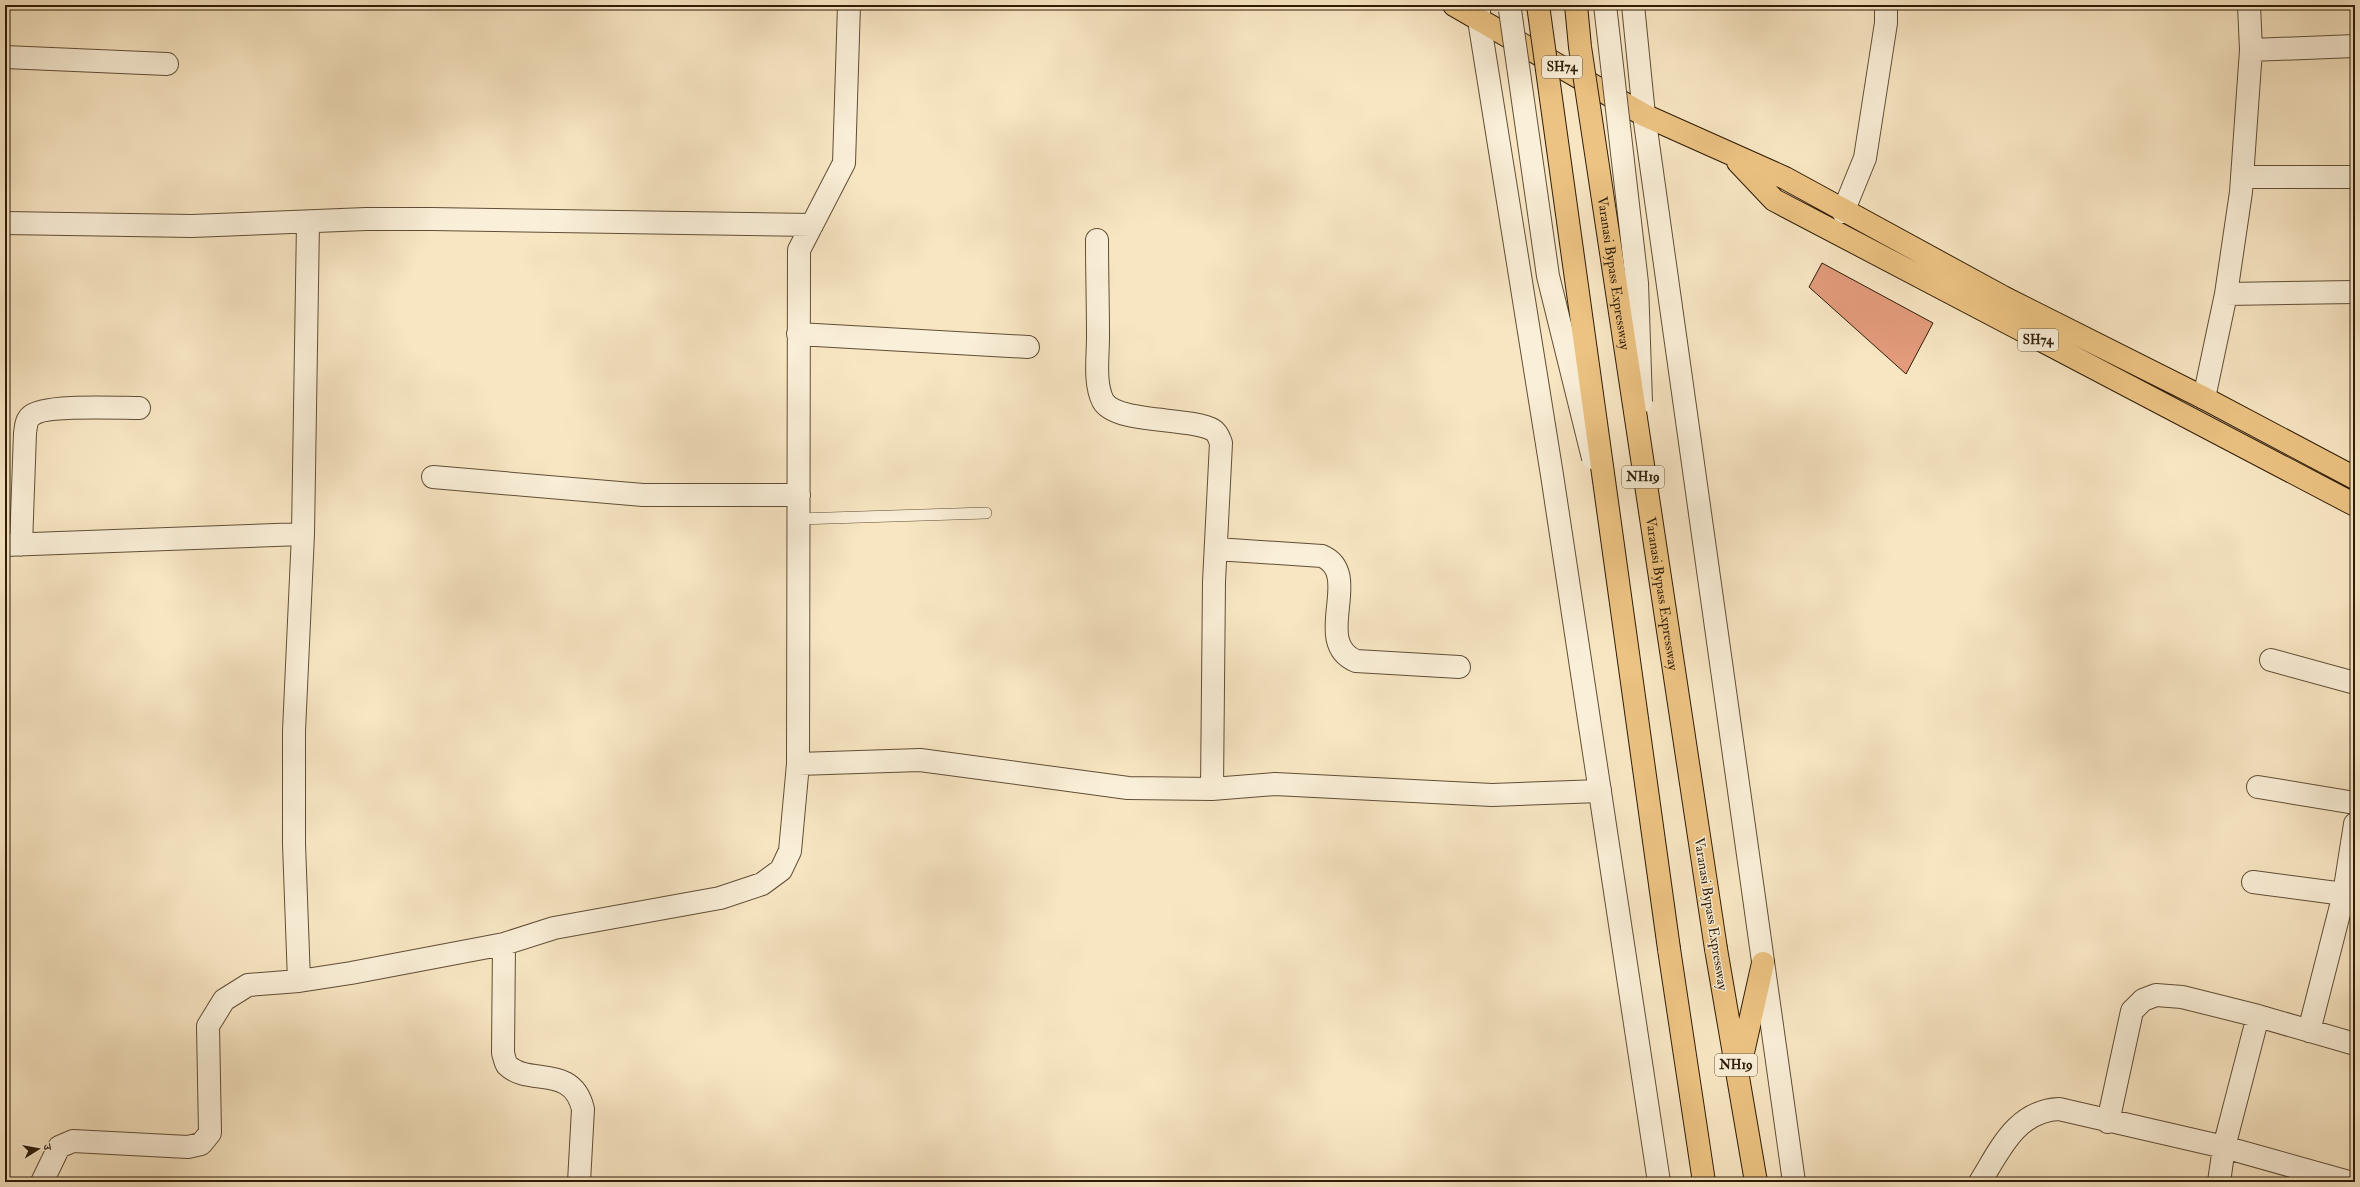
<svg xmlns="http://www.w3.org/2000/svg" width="2360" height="1187" viewBox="0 0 2360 1187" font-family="'IM FELL Double Pica','Noto Serif Devanagari',serif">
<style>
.building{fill:#e39b7c;stroke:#2f1c07}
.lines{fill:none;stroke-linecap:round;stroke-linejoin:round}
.service-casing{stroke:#614e36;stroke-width:12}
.minor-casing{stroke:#614e36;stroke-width:24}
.tertiary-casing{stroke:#614e36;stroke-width:24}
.primary-casing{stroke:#2f1c07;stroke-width:24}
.trunk-casing{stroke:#2f1c07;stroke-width:24}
.service{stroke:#faefd8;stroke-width:11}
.minor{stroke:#faefd8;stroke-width:22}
.tertiary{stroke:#faefd8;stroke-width:22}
.primary{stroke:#ecc382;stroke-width:22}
.trunk{stroke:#ecc382;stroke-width:22}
.tertiary-bridge-casing{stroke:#614e36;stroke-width:24;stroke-linecap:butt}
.trunk-bridge-casing{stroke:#2f1c07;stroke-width:24;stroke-linecap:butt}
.tertiary-bridge{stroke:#faefd8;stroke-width:22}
.trunk-bridge{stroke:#ecc382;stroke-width:22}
.labels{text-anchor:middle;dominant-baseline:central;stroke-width:3;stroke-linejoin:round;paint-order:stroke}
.shield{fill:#faefd8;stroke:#6c5b46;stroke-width:1}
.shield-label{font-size:13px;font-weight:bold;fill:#2f1c07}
.street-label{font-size:14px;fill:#2f1c07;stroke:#faefd8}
</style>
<rect width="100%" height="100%" fill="#f8e6c3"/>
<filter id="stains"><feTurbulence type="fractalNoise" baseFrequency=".005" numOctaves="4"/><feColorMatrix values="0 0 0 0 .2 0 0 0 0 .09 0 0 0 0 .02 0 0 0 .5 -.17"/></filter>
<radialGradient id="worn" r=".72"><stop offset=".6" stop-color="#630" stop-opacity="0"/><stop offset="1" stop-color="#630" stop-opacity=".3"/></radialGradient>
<path class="building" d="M 1822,263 L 1933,323 L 1906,374 L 1809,287 Z"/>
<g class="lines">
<defs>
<path id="service" d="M 798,519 L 986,513"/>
<path id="minor" d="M 2249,5 L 2251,50
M 5,57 L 167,64
M 2242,177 L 2355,177
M 1843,212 L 1865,158 L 1886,23 L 1886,5
M 5,223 L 192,226 L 366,219 L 431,219 L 812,225
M 1097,240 C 1097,272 1098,305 1098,337 C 1098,357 1094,383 1103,401 C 1116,424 1192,417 1213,430 C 1218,433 1219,438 1221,443 L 1214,582 L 1212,789
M 2226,294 L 2355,292
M 798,334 L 1028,347
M 2204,398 L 2226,294 L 2241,192 L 2251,50 L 2355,46
M 433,477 L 643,495 L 799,495
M 5,545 L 303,534
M 21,545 L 25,433 C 26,427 26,420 31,416 C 43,404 119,408 139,408
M 1216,549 L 1322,556 C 1364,574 1311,642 1356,661 L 1459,667
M 2271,660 L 2355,683
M 798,764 L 920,760 L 1128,788 L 1212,789 L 1275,784 L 1492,795 L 1600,791
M 2258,787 L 2355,803
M 2355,824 L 2344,894 L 2355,895
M 2253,882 L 2344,894 L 2309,1031
M 504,944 L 503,1053 C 504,1056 505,1062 507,1065 C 529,1087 572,1063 583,1109 L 579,1182
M 299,981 L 294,844 L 294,731 L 303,534 L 308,222
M 2108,1122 L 2132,1011 L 2143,1000 L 2156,995 L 2182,997 L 2258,1016 L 2355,1044
M 42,1182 L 59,1147 L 73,1141 L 188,1147 L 201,1144 L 210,1133 L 208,1026 L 224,1000 L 248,985 L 299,981 L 351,973 L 504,944 L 554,928 L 720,898 L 762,884 L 781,870 L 790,851 L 798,764 L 799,250 L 844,163 L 849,5
M 1980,1182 C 2000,1150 2016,1111 2059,1109 L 2224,1147 L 2349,1182
M 2219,1182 L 2224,1147 L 2258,1016"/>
<path id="tertiary" d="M 1479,5 L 1479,20 L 1552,475 L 1659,1182
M 1633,5 L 1644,115 L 1794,1182"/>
<path id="primary" d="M 1454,5 L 1644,115 L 1785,178 L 2003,297 L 2204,398 L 2355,478
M 1738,162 L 1774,200 L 2355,505"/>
<path id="trunk" d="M 1669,949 L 1704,1182
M 1716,949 L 1756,1182
M 1740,1066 L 1763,963"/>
</defs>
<use href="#service" class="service-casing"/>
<use href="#minor" class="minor-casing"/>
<use href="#tertiary" class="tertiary-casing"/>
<use href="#primary" class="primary-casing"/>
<use href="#trunk" class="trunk-casing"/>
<use href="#service" class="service"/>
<use href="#minor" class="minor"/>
<use href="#tertiary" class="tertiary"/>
<use href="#primary" class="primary"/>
<use href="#trunk" class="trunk"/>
<defs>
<path id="tertiary-bridge" d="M 1605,5 L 1637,283 L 1641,402
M 1510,10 L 1548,276 L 1593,458"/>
<g id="trunk-bridge">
<path d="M 1538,5 L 1669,949"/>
<path id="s1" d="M 1576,5 L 1580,47 L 1716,949"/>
</g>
</defs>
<use href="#tertiary-bridge" class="tertiary-bridge-casing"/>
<use href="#trunk-bridge" class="trunk-bridge-casing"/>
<use href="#tertiary-bridge" class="tertiary-bridge"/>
<use href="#trunk-bridge" class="trunk-bridge"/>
</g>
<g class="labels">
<g class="shield">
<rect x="1542" y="56" width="40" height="22" rx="3"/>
<rect x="2018" y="329" width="40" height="22" rx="3"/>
<rect x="1622" y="466" width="42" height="22" rx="3"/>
<rect x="1715" y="1054" width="42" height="22" rx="3"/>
</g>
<g class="shield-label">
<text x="1562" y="67">SH74</text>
<text x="2038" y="340">SH74</text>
<text x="1643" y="477">NH19</text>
<text x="1736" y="1065">NH19</text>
</g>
<g class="street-label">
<text stroke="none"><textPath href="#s1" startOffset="271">Varanasi Bypass Expressway</textPath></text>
<text stroke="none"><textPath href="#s1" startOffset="595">Varanasi Bypass Expressway</textPath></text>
<text transform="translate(1711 914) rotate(81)">Varanasi Bypass Expressway</text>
</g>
</g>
<rect width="2360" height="1187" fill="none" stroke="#f8e6c3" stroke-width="20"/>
<rect x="6" y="6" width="2348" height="1175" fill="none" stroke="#2f1c07" stroke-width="2"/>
<rect x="10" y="10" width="2340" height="1167" fill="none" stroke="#2f1c07"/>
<g transform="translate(38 1149) rotate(79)" stroke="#faefd8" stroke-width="3" paint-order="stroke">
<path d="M0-3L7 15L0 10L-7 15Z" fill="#2f1c07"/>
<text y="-6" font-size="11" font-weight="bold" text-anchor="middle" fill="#2f1c07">उ</text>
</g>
<rect width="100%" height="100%" filter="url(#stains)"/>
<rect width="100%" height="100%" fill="url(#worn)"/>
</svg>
